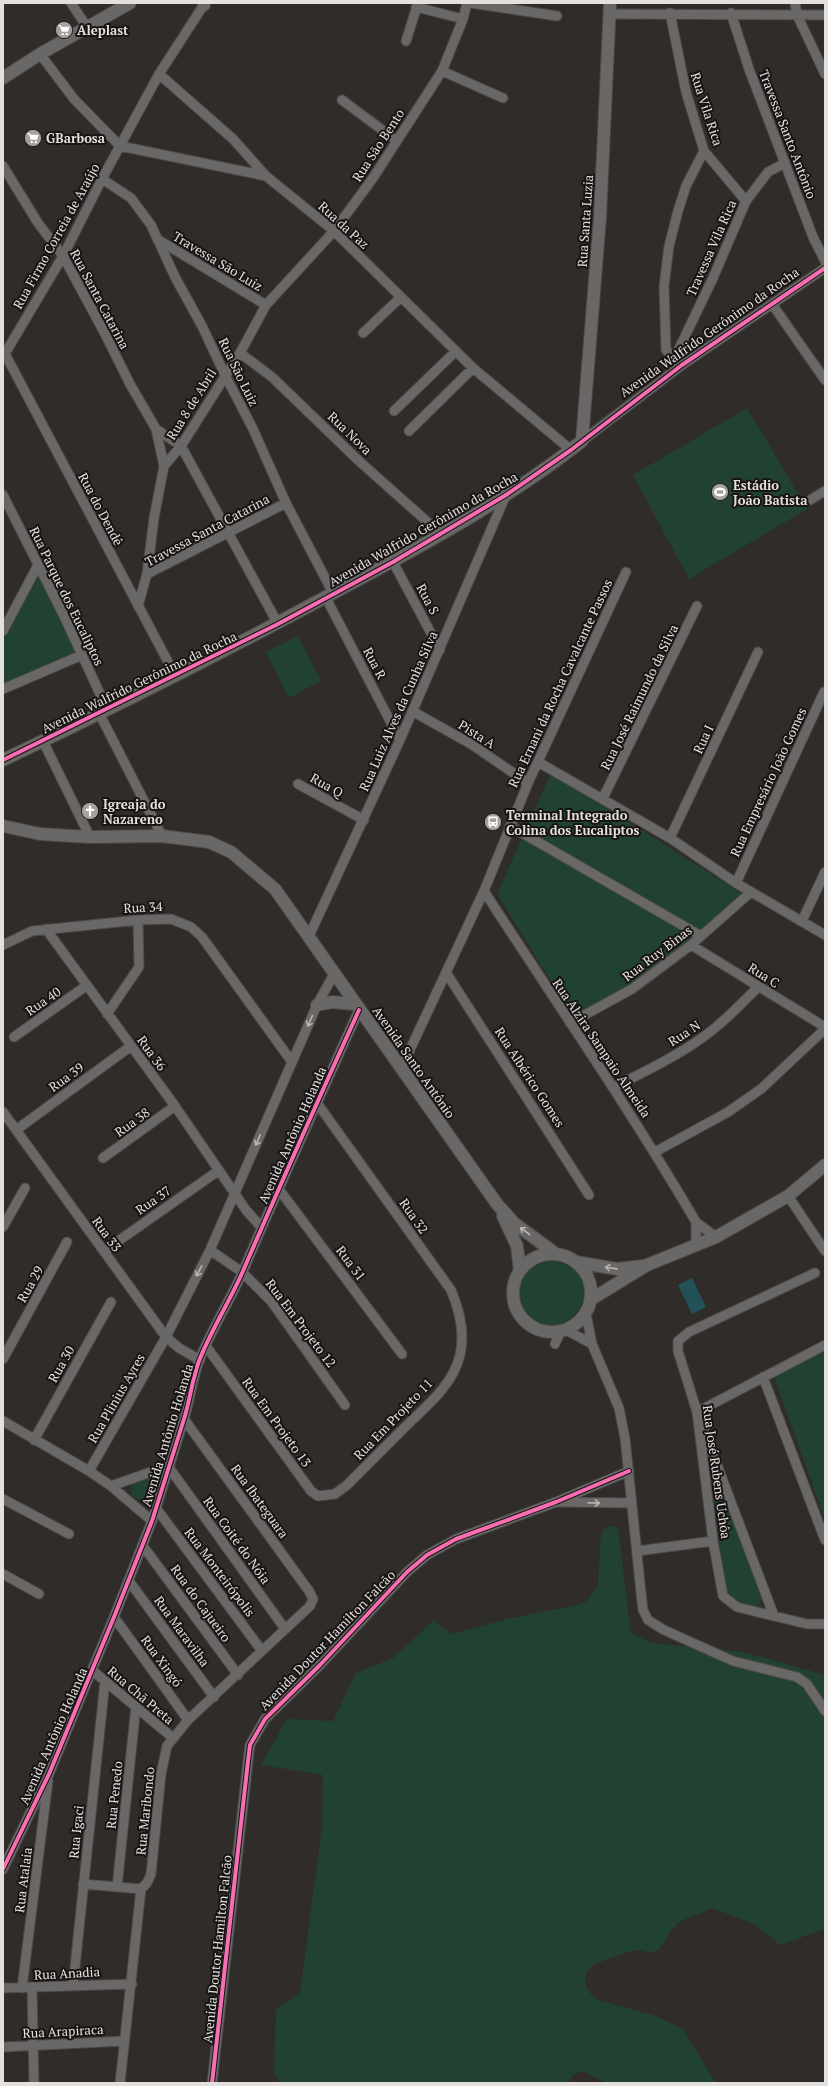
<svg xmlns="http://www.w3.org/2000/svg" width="828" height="2086" viewBox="0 0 828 2086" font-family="'PT Serif',serif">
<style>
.green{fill:#214230}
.water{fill:#235158}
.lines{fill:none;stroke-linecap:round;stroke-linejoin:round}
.minor-casing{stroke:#4c4948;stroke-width:11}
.tertiary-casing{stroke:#4c4948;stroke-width:14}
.minor{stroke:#6a6866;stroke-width:9}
.tertiary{stroke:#6a6866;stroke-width:12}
.cycleway-casing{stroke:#171413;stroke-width:6}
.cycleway{stroke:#f96db3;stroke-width:4}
.oneway{stroke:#b9b6b4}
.labels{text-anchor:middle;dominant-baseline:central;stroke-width:4;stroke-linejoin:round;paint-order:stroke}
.poi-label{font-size:13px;font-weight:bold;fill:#e4e0de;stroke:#171413;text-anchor:start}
.street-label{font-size:13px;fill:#e4e0de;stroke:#171413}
</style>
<rect width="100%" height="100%" fill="#2f2c2a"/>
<path class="green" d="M 747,408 L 807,509 L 689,579 L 633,475 Z
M 39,574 L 77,651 L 3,685 L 3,639 Z
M 298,636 L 321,681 L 289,698 L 266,652 Z
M 551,773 L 741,893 L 716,920 L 627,987 L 572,1015 L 497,894 Z
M 551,1260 C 618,1271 569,1354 529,1317 C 521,1310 521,1299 517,1290 C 525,1273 532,1264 551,1260 Z
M 825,1351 L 825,1520 L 775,1379 L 777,1374 Z
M 707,1446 L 763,1596 L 759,1605 L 754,1607 L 730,1600 L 726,1591 Z
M 162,1473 L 150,1506 L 131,1495 L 132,1483 Z
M 609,1526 L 618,1527 L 631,1633 L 651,1643 L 744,1652 L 825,1675 L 825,1929 L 780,1945 L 753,1923 L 711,1908 C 701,1916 684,1916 675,1926 C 665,1936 666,1947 651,1953 L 641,1950 L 632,1951 L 592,1965 L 586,1973 L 585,1984 L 590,1993 L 598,2000 L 656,2016 L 683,2029 L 716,2083 L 607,2083 L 582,2071 L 573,2075 L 568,2083 L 281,2083 L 274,2072 L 276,2010 L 300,1993 L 322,1827 L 323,1775 L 261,1765 L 287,1719 L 333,1721 L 356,1673 L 393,1658 L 433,1621 L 452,1634 L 511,1618 L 569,1607 L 586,1602 L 598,1585 L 601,1532 Z"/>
<path class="water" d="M 692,1278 L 706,1307 L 692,1314 L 678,1285 Z"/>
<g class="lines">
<defs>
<path id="minor" d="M 71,3 L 87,27
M 471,3 L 557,16
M 795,3 L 797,15 L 825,74
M 416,7 L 463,19
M 670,13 L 686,92 L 704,151 L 746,201
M 731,13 L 749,69 L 813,237 L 825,261
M 609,14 L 825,15
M 406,41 L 418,3
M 40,54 L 74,99 L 120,146 L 266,176
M 442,71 L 503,98
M 159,74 L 233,139 L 266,176 L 334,231 L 473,368 L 571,450
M 342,100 L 397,141
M 3,166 L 38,223 L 63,256 L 104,332 L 130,384 L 156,429 L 164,466
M 102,179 L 131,198 L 151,225 L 175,277 L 202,326 L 225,375 L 253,429 L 286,503 L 333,593
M 157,239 L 266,305
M 772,304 L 825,380
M 363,333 L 401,297
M 3,350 L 175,675
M 240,353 L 272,377 L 359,461 L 441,534
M 676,355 L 713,278 L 746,201 L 768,172 L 785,163
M 3,357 L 63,256 L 102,179 L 159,74 L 205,3
M 682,365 L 676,355 L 673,357 L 666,350 L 664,286 L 669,246 L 678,211 L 686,186 L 704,151
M 394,411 L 456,351
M 156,429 L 181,446 L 278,624
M 409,431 L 473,368
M 582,441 L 682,365 L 825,268
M 3,495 L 63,614 L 107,709
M 810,500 L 825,491
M 393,562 L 440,650
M 147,574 L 154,518 L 164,466 L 181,446 L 240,353 L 266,305 L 334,231 L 373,178 L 442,71 L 463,19 L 467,3
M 326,598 L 400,740
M 138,606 L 147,574 L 286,503
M 3,631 L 38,565
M 3,689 L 82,655
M 412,711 L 471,744 L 528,783
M 99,713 L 162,836
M 43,741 L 90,837
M 538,762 L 670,838 L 736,883 L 825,935
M 298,784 L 364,820
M 603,798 L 697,606
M 510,826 L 701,936
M 670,838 L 758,652
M 736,883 L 824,692
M 484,891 C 555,1001 630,1109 696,1222 L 716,1237
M 802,921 L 825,872
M 46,929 L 175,1106 L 246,1210 L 261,1227
M 309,936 L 400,740 L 506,495
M 3,945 L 32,931 L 138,920 L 171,919 L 191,927 L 202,937 L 292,1062
M 691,945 L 825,1027
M 447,974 L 589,1195
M 107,1014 L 139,967 L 138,920
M 570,1023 L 632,989 L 691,945 L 751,892
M 14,1037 L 86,986
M 401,1069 L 484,891 L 528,783 L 626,572
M 614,1087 C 642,1073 670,1060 696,1042 C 719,1027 738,1007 758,987
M 3,1112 L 166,1337 L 179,1348 L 200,1360
M 16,1130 L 131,1046
M 655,1152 L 728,1112 L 761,1089 L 825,1029
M 103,1158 L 175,1106
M 278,1188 L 402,1354
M 788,1196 L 825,1251
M 696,1222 L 696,1245
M 3,1227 L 25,1188
M 210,1250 L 242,1272 L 271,1301 L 345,1405
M 104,1251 L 218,1171
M 815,1273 L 689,1332 L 678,1341 L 678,1351 L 697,1412 L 713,1541 L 723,1596 L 737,1607 L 807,1624 L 825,1624
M 586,1314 L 592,1344 L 619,1408 L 625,1438 L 641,1593 L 643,1610 L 648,1620 L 664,1630 L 733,1661 L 797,1677 L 807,1684 L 825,1711
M 566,1330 L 592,1344
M 555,1344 L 560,1332
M 206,1346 L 311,1491 L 318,1496 L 335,1494 L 347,1485 C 365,1467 384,1448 403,1429 C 424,1408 453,1386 460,1355 C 465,1333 460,1311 451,1290 L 317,1103
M 3,1359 L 67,1242
M 763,1377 L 825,1540
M 3,1421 L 89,1471 L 111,1486 L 152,1521
M 34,1440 L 111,1302
M 89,1471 L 166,1337 L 210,1250 L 317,1005 L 334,974
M 111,1486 L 168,1466 L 285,1629
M 3,1499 L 69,1534
M 559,1502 L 632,1503
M 156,1508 L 262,1651
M 143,1546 L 238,1675
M 637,1551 L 713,1541
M 3,1574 L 39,1594
M 129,1581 L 214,1697
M 774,1616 L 697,1412 L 825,1345
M 114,1617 L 188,1720
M 93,1671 L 173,1738
M 3,1869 L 49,1774 L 114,1617 L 152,1521 L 184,1419 C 190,1400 192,1380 199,1361 C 211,1330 230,1301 243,1271 C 281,1183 320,1096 359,1010
M 83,1884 L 141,1889
M 117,1887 L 136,1706
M 73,1986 L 105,1681
M 3,1988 L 132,1984
M 22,1988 L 48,1781
M 32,1988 L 34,2083
M 3,2047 L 124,2041
M 120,2083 L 141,1889 L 147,1883 L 151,1874 L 161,1774 L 167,1746 L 188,1720 L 310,1606 L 313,1599 L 309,1591 L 184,1419
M 212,2083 L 248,1761 L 250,1745 L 265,1719 L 320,1665 L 407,1572 L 427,1555 L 456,1539 L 556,1502 L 629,1471"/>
<path id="tertiary" d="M 204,3 L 204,5
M 3,78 L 40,54 L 130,3
M 3,760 C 115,707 226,651 335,592 C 420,547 506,501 582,441 L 600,217 L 610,3
M 3,826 L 40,834 L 90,837 L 162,836 L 209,842 L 231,852 L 275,889 L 497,1204 L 514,1223 L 556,1254
M 317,1005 L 332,1002 L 354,1004
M 503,1216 L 517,1246 L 520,1271
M513 1293a39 39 0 1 1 78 0a39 39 0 1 1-78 0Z
M 576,1262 L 617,1269 L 643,1266
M 590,1300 L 647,1265 L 716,1237 L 788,1196 L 825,1165"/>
</defs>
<use href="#minor" class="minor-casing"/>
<use href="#tertiary" class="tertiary-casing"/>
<use href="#minor" class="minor"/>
<use href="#tertiary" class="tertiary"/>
<defs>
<path id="cycleway" d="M 3,760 L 278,624 L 393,562 L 506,495 L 571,450 L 682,365 L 825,268
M 3,1869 L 49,1774 L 114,1617 L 152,1521 L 184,1419 C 190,1400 192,1380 199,1361 C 211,1330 230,1301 243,1271 C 281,1183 320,1096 359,1010
M 212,2083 L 248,1761 L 250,1745 L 265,1719 L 320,1665 L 407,1572 L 427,1555 L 456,1539 L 556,1502 L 629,1471"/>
</defs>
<use href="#cycleway" class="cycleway-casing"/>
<use href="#cycleway" class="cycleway"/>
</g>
<defs><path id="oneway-shaft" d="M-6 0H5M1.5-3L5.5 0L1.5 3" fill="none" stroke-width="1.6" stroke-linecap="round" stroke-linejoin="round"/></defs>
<g class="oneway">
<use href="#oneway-shaft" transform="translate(310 1021) rotate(114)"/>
<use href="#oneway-shaft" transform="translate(258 1140) rotate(114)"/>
<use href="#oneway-shaft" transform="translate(525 1231) rotate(-143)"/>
<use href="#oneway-shaft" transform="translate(611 1268) rotate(-172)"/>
<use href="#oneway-shaft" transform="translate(199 1271) rotate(117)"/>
<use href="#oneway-shaft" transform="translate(594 1503) rotate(2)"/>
</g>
<defs>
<symbol id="supermarket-disc" viewBox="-11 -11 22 22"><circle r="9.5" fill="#a5a19f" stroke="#171413"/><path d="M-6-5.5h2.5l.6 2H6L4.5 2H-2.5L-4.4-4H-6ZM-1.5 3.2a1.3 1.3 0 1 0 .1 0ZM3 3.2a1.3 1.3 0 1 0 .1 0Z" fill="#fff"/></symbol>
<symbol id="stadium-disc" viewBox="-11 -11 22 22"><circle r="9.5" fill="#a5a19f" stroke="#171413"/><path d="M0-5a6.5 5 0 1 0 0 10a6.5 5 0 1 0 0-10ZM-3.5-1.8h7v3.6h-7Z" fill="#fff"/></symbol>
<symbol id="church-disc" viewBox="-11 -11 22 22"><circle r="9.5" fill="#a5a19f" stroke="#171413"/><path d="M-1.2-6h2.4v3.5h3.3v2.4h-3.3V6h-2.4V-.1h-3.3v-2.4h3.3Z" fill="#fff"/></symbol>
<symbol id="bus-disc" viewBox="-11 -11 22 22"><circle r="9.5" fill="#a5a19f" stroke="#171413"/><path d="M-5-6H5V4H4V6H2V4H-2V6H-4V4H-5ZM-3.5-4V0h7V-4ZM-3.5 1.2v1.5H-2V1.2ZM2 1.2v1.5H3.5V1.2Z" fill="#fff"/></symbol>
</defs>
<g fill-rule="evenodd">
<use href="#supermarket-disc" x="54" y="20" width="20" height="20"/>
<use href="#supermarket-disc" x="23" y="128" width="20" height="20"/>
<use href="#stadium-disc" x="710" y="482" width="20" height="20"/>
<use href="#church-disc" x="80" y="801" width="20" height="20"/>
<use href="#bus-disc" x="483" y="812" width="20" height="20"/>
</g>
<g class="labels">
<g class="poi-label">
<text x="77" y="30">Aleplast</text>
<text x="46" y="138">GBarbosa</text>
<text x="733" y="485">Estádio<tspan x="733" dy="15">João Batista</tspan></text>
<text x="103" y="804">Igreaja do<tspan x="103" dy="15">Nazareno</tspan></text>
<text x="506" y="815">Terminal Integrado<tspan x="506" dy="15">Colina dos Eucaliptos</tspan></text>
</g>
<g class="street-label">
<text transform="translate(707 109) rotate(72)">Rua Vila Rica</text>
<text transform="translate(788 134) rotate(69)">Travessa Santo Antônio</text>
<text transform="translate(378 145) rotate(-57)">Rua São Bento</text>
<text transform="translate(585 221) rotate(-86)">Rua Santa Luzia</text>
<text transform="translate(344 225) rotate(42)">Rua da Paz</text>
<text transform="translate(56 236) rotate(-61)">Rua Firmo Correia de Araújo</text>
<text transform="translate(711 248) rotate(-66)">Travessa Vila Rica</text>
<text transform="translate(218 261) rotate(31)">Travessa São Luiz</text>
<text transform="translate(100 299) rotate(62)">Rua Santa Catarina</text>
<text transform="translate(709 332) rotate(-35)">Avenida Walfrido Gerônimo da Rocha</text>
<text transform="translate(239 372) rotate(64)">Rua São Luiz</text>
<text transform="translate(191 404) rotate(-58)">Rua 8 de Abril</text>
<text transform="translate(350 433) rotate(44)">Rua Nova</text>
<text transform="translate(101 509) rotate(62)">Rua do Dendê</text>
<text transform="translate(423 529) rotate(-30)">Avenida Walfrido Gerônimo da Rocha</text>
<text transform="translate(207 530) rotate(-28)">Travessa Santa Catarina</text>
<text transform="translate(67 596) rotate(64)">Rua Parque dos Eucaliptos</text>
<text transform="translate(428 599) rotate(62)">Rua S</text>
<text transform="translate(375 663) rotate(62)">Rua R</text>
<text transform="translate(139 682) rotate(-26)">Avenida Walfrido Gerônimo da Rocha</text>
<text transform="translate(560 683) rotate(-65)">Rua Ernani da Rocha Cavalcante Passos</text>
<text transform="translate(639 697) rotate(-64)">Rua José Raimundo da Silva</text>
<text transform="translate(398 711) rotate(-66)">Rua Luiz Alves da Cunha Silva</text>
<text transform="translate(477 734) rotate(32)">Pista A</text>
<text transform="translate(703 739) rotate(-65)">Rua I</text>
<text transform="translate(768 782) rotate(-65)">Rua Empresário João Gomes</text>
<text transform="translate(327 785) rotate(29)">Rua Q</text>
<text transform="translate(143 907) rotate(-3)">Rua 34</text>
<text transform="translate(657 953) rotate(-37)">Rua Ruy Binas</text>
<text transform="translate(764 975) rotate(32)">Rua C</text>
<text transform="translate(43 1001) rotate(-35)">Rua 40</text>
<text transform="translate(684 1033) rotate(-33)">Rua N</text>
<text transform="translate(602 1048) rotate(56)">Rua Alzira Sampaio Almeida</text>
<text transform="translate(152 1053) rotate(54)">Rua 36</text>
<text transform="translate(414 1062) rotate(55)">Avenida Santo Antônio</text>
<text transform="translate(66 1077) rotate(-36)">Rua 39</text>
<text transform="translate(530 1077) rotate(57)">Rua Albérico Gomes</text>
<text transform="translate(132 1122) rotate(-36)">Rua 38</text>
<text transform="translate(292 1135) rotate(-66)">Avenida Antônio Holanda</text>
<text transform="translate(153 1200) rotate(-35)">Rua 37</text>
<text transform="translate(414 1216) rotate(55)">Rua 32</text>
<text transform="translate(107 1234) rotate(54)">Rua 33</text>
<text transform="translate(351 1263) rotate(53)">Rua 31</text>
<text transform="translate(30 1284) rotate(-61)">Rua 29</text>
<text transform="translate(301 1323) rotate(53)">Rua Em Projeto 12</text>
<text transform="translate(61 1364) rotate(-61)">Rua 30</text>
<text transform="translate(116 1398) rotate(-60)">Rua Plinius Ayres</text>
<text transform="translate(393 1419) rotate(-46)">Rua Em Projeto 11</text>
<text transform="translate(277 1422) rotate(54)">Rua Em Projeto 13</text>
<text transform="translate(167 1435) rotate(-73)">Avenida Antônio Holanda</text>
<text transform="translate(717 1472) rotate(82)">Rua José Rubens Uchôa</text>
<text transform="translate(260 1501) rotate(54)">Rua Ibateguara</text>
<text transform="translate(237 1540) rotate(54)">Rua Coité do Nóia</text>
<text transform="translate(220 1572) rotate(53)">Rua Monteirópolis</text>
<text transform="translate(201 1603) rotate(54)">Rua do Cajueiro</text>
<text transform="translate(182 1631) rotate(54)">Rua Maravilha</text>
<text transform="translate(327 1640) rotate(-46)">Avenida Doutor Hamilton Falcão</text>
<text transform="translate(162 1661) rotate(54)">Rua Xingó</text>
<text transform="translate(141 1695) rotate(40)">Rua Chã Preta</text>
<text transform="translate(53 1736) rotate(-66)">Avenida Antônio Holanda</text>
<text transform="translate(114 1795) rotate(-84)">Rua Penedo</text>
<text transform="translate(145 1811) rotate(-84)">Rua Maribondo</text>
<text transform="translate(76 1832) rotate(-84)">Rua Igaci</text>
<text transform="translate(23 1880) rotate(-83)">Rua Atalaia</text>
<text transform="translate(217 1949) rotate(-84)">Avenida Doutor Hamilton Falcão</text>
<text transform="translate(67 1973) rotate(-3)">Rua Anadia</text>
<text transform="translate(63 2031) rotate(-3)">Rua Arapiraca</text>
</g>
</g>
<rect width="828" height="2086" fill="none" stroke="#e4e0de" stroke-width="8"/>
</svg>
